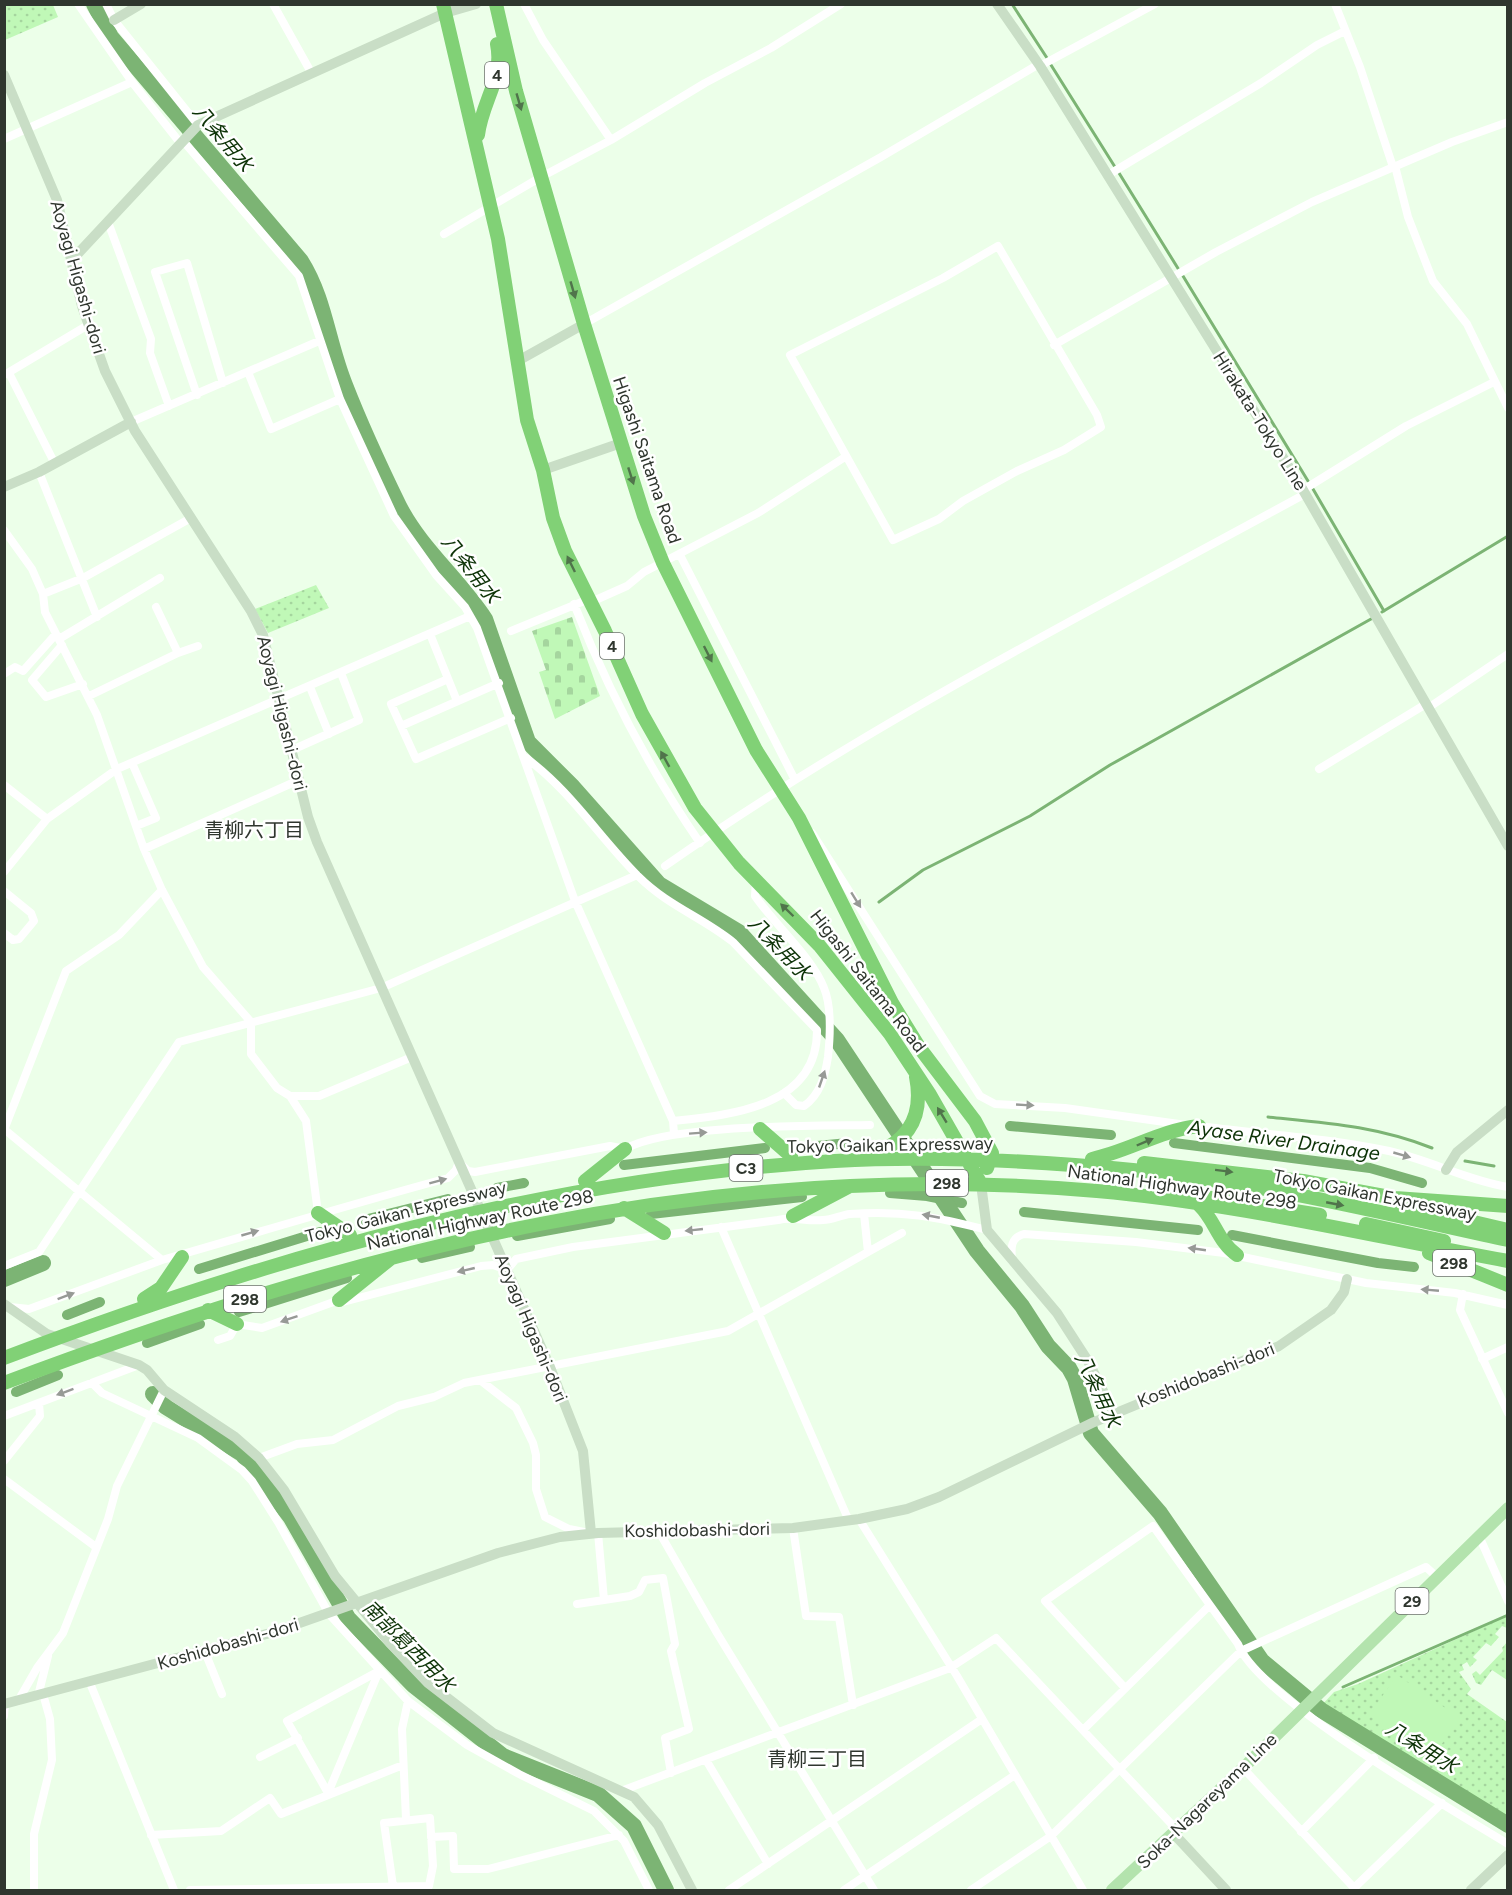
<svg xmlns="http://www.w3.org/2000/svg" width="1512" height="1895" viewBox="0 0 1512 1895" font-family="Figtree,'Noto Sans JP',sans-serif">
<style>
.grass{fill:url(#grass-dots)}
.cemetery{fill:url(#cemetery-stones)}
.pitch{fill:#c0f8b7}
.lines{fill:none;stroke-linecap:round;stroke-linejoin:round}
.stream{stroke:#7cb474;stroke-width:3}
.canal{stroke:#7cb474;stroke-width:10}
.river{stroke:#7cb474;stroke-width:16}
.street{stroke:#fff;stroke-width:8}
.secondary{stroke:#c9dec6;stroke-width:10}
.primary{stroke:#b3e3ad;stroke-width:12}
.highway{stroke:#81d176;stroke-width:14}
.oneway{fill:#50744b}
.oneway2{fill:#979a96}
.labels{text-anchor:middle;dominant-baseline:central;stroke-width:5;stroke-linejoin:round;paint-order:stroke}
.shield{fill:#fff;stroke:#6d726d;stroke-width:1.5}
.shield-label{font-size:16px;font-weight:bold;fill:#2f362e}
.street-label{font-size:18px;fill:#2f362e;stroke:#fff}
.water-label{font-size:20px;font-style:italic;fill:#0d3307;stroke:#fff}
.neighbourhood-label{font-size:20px;fill:#2f362e;stroke:#fff}
</style>
<defs>
<pattern id="grass-dots" width="8" height="8" patternUnits="userSpaceOnUse" patternTransform="scale(1.5)"><rect width="8" height="8" fill="#c0f8b7"/><path d="M2 2h.1M6 6h.1" fill="none" stroke="#a5d59e" stroke-width="1.8" stroke-linecap="round"/></pattern>
<pattern id="cemetery-stones" width="16" height="16" patternUnits="userSpaceOnUse" patternTransform="scale(1.5)"><rect width="16" height="16" fill="#c0f8b7"/><path d="M2 7V4a2 2 0 0 1 4 0v3zM10 15v-3a2 2 0 0 1 4 0v3z" fill="#a5d59e"/></pattern>
</defs>
<rect width="100%" height="100%" fill="#ecffe9"/>
<path class="grass" d="M 5,4 L 53,5 L 58,17 L 5,40 Z
M 316,585 L 329,608 L 268,633 L 255,609 Z
M 1507,1616 L 1507,1628 L 1502,1626 L 1495,1634 L 1499,1637 L 1491,1646 L 1486,1643 L 1473,1657 L 1477,1660 L 1470,1667 L 1467,1662 L 1462,1665 L 1464,1670 L 1459,1672 L 1471,1689 L 1467,1694 L 1507,1722 L 1507,1821 L 1320,1707 L 1334,1692 L 1358,1684 Z
M 1507,1642 L 1507,1680 L 1492,1670 L 1481,1685 L 1476,1683 L 1472,1674 L 1476,1671 L 1480,1675 L 1503,1651 L 1502,1648 Z"/>
<path class="cemetery" d="M 572,617 L 600,696 L 555,719 L 539,672 L 546,670 L 532,631 Z"/>
<path class="pitch" d="M 1397,1675 L 1460,1718 L 1432,1758 L 1369,1715 Z"/>
<g class="lines">
<path class="stream" d="M 1012,4 L 1047,58
M 1051,65 L 1115,167
M 1119,173 L 1179,270
M 1183,276 L 1308,481
M 1313,489 L 1384,611
M 1382,612 L 1508,536
M 879,902 L 923,870 L 1030,816 L 1110,765 L 1371,619
M 1268,1117 C 1327,1123 1376,1126 1432,1148
M 1465,1161 L 1494,1166
M 1343,1687 L 1508,1615"/>
<path class="canal" d="M 1010,1126 L 1111,1135
M 1174,1143 L 1370,1168 L 1422,1183
M 807,1147 L 848,1143
M 624,1165 L 765,1148
M 497,1188 L 524,1183
M 890,1193 L 927,1196 L 962,1203
M 1024,1212 L 1198,1230
M 651,1214 L 802,1197
M 364,1220 L 448,1199
M 1232,1235 L 1378,1263 L 1414,1267
M 517,1236 L 610,1219
M 422,1258 L 470,1247
M 199,1269 L 320,1232
M 239,1312 L 347,1278
M 67,1315 L 100,1302
M 147,1343 L 200,1324
M 16,1392 L 58,1375"/>
<path class="river" d="M 94,4 L 111,37 L 301,261 C 325,299 328,344 345,385 C 361,426 380,467 399,506 C 421,549 459,579 485,619 L 528,742 L 573,787 L 659,884 L 739,932 L 837,1040 L 977,1251 L 1022,1306 L 1048,1346 L 1069,1368 L 1075,1379 L 1091,1433 L 1160,1513 L 1262,1661 L 1321,1710 L 1508,1825
M 4,1279 L 43,1263
M 153,1394 L 166,1407 L 242,1454 L 291,1518 L 348,1618 L 413,1685 L 503,1756 L 598,1794 L 634,1826 L 666,1890"/>
<path class="street" d="M 78,4 L 132,82 L 181,144
M 106,4 L 114,20 L 198,125
M 273,4 L 312,74
M 524,4 L 543,40 L 611,140 L 705,83 L 771,48 L 841,4
M 1335,4 L 1360,67 L 1393,167
M 1040,66 L 1155,4
M 4,139 L 132,82
M 183,141 L 299,276 L 340,399 L 394,516 L 436,575 L 465,607 L 477,628 L 575,901 L 673,1121 L 674,1134
M 1395,166 L 1408,217 L 1433,281 L 1467,324 L 1508,408
M 1108,175 L 1261,83 L 1317,45 L 1345,31
M 108,222 L 151,339 L 150,353 L 169,406
M 444,234 L 541,177 L 611,140
M 998,246 L 1097,415 L 1101,427 L 1064,450 L 1017,471 L 963,501 L 939,519 L 893,540 L 790,355 L 943,278 Z
M 584,324 L 881,157 L 1039,64
M 1054,345 L 1216,252 L 1312,202 L 1452,142 L 1508,122
M 248,372 L 271,429 L 340,399
M 9,373 L 55,464
M 6,374 L 88,325
M 197,395 L 155,272 L 187,263 L 223,383
M 131,422 L 319,341
M 39,472 L 97,617
M 1303,490 L 1406,426 L 1494,382
M 191,518 L 83,578 L 43,594 L 45,612 L 97,715 L 144,849 L 162,890 L 203,967 L 251,1022 L 251,1054 L 277,1088 L 290,1096 L 306,1121 L 318,1213
M 4,530 L 32,569 L 43,594
M 680,555 L 795,780
M 591,602 L 627,586 L 644,572 L 758,513 L 845,457
M 574,604 C 607,688 649,769 700,843
M 156,607 L 178,653
M 511,631 L 589,599
M 430,634 L 457,701
M 59,639 L 160,578
M 62,645 L 32,680 L 46,697 L 83,684
M 4,674 L 15,667 L 23,671 L 56,634
M 448,679 L 391,704 L 416,759 L 511,718
M 310,687 L 329,734
M 89,696 L 178,653 L 198,646
M 1428,708 L 1508,654
M 401,726 L 499,683
M 292,750 L 359,720 L 341,673
M 526,758 C 571,791 599,837 638,876 C 668,906 702,917 733,942 L 817,1030 C 818,1107 731,1115 673,1121
M 132,763 L 156,818 L 136,826
M 1319,769 L 1426,704
M 4,785 L 47,819
M 812,833 L 980,1096 L 995,1104 L 1065,1108 L 1186,1125
M 144,849 L 299,780
M 665,866 C 867,724 1089,612 1305,494
M 4,872 L 47,819 L 117,769 L 470,616
M 756,880 L 755,896 C 774,924 813,958 824,988 C 832,1007 830,1038 828,1057 C 825,1076 820,1095 804,1106 L 796,1105 L 784,1093
M 4,891 L 31,913 L 34,921 L 19,939 L 13,940 L 4,933
M 290,1096 L 319,1096 L 412,1057
M 1198,1126 C 1261,1134 1327,1138 1389,1151 C 1430,1160 1466,1180 1508,1187
M 4,1129 L 162,1260
M 4,1130 L 66,971 L 119,935 L 162,890
M 721,1227 L 849,1521
M 868,1252 L 902,1233
M 1012,1261 C 1011,1248 1010,1238 1024,1234 L 1136,1242 L 1224,1253 L 1366,1283 L 1455,1293 L 1508,1305
M 4,1266 L 39,1252 L 179,1042 L 381,988 L 637,875
M 1463,1294 L 1460,1310 L 1508,1413
M 10,1307 L 29,1309 L 162,1260 C 256,1233 352,1204 448,1178 L 456,1170 L 459,1162 L 468,1171 L 475,1172 L 610,1146 L 625,1149 C 667,1124 815,1126 870,1125
M 218,1340 L 230,1336 L 237,1324 L 262,1328 L 339,1300 L 343,1302 L 481,1266 L 493,1265 L 507,1270 L 516,1259 L 573,1247 L 778,1220 C 794,1216 806,1222 823,1220 C 832,1220 841,1215 850,1214 C 902,1210 937,1217 987,1230
M 1482,1359 L 1508,1347
M 480,1380 L 516,1408 L 533,1443 L 536,1455 L 536,1489 L 545,1517 L 569,1529 L 584,1532
M 92,1383 L 102,1393 L 198,1438 L 242,1470 L 252,1481 L 278,1522 L 329,1614 L 408,1701 L 467,1745 L 519,1774 L 594,1811 L 624,1841 L 649,1890
M 4,1416 L 139,1365
M 259,1458 L 297,1444 L 333,1440 L 398,1406 L 434,1397 L 464,1383 L 728,1331 L 868,1252 L 864,1214
M 4,1461 L 40,1416 L 39,1403
M 4,1479 L 96,1547
M 859,1519 L 957,1676 L 1083,1890
M 793,1528 L 806,1616 L 839,1617 L 853,1705
M 662,1530 L 662,1537 L 717,1633 L 874,1890
M 598,1533 L 604,1600 L 630,1596 L 639,1592 L 645,1580 L 663,1578 L 675,1644 L 671,1651 L 689,1729 L 665,1738 L 671,1773
M 1479,1536 L 1508,1601
M 577,1604 L 604,1600
M 205,1652 L 222,1694
M 379,1671 L 328,1793 L 287,1721 Z
M 90,1683 L 174,1890
M 1125,1688 L 1045,1601 L 1153,1526 L 1238,1644 C 1258,1698 1451,1809 1508,1844
M 38,1696 L 48,1656
M 18,1701 L 37,1668 L 63,1633 L 108,1519 L 117,1486 L 164,1390
M 4,1716 L 5,1704
M 1083,1730 L 1209,1606
M 260,1757 L 298,1738
M 706,1760 L 768,1864
M 1243,1768 L 1356,1890
M 621,1791 L 950,1668 L 996,1638 L 1178,1831
M 406,1819 L 402,1729 L 408,1701
M 1301,1832 L 1374,1758
M 151,1835 L 221,1831 L 270,1798 L 281,1814 L 403,1765
M 431,1837 L 453,1836 L 454,1869 L 488,1869 L 619,1835
M 1354,1888 L 1442,1803
M 34,1890 L 34,1834 L 52,1760 L 50,1719 L 43,1694
M 190,1890 L 429,1886 L 433,1866 L 430,1818 L 384,1823 L 393,1886
M 729,1890 L 982,1719
M 844,1890 L 1015,1775
M 971,1890 L 1051,1836 L 1241,1651 L 1426,1567 L 1437,1577"/>
<path class="secondary" d="M 997,4 L 1040,66 L 1303,490 L 1508,846
M 114,20 L 141,4
M 4,75 L 57,200 L 82,306 L 105,371 L 135,431 L 251,611 L 263,635 L 308,817 L 317,842 L 550,1367 L 583,1451 L 591,1533
M 71,261 L 198,125 L 445,13 L 476,4
M 516,362 L 584,324
M 543,470 L 621,443
M 4,487 L 39,472 L 131,422
M 1446,1170 L 1457,1152 L 1508,1110
M 981,1184 L 987,1230 L 1057,1313 L 1088,1361 L 1114,1413
M 4,1304 L 47,1334 L 139,1365 L 147,1370 L 164,1390 L 235,1437 L 259,1458 L 284,1490 L 335,1576 L 390,1643 L 428,1683 L 493,1733 L 634,1797 L 658,1825 L 692,1890
M 4,1704 L 274,1632 L 498,1553 L 560,1537 L 598,1533 L 793,1528 L 859,1519 L 907,1509 L 939,1497 L 1094,1422 L 1279,1346 L 1331,1310 L 1344,1292 L 1347,1279
M 1174,1834 L 1226,1890
M 1471,1890 L 1508,1855"/>
<path class="primary" d="M 1112,1890 L 1243,1768 L 1508,1508"/>
<path class="highway" d="M 443,4 L 498,239 L 527,420 L 543,470 L 553,518 L 565,551 L 605,631 L 642,714 L 695,808 L 739,863 L 819,945 L 890,1034 L 929,1093 L 981,1184
M 496,4 L 516,91 L 584,324 L 644,516 L 663,563 L 756,750 L 799,818 L 892,1003 L 919,1047 L 975,1121 L 992,1153 L 987,1168
M 478,135 C 482,101 504,78 497,44
M 760,1129 L 791,1156
M 878,1152 C 912,1138 923,1112 916,1077
M 1092,1159 C 1129,1151 1161,1130 1199,1126
M 1144,1163 L 1303,1181 L 1395,1198 L 1508,1206
M 585,1181 L 625,1149
M 1173,1192 L 1320,1215
M 1199,1205 C 1215,1220 1218,1242 1237,1255
M 1401,1205 L 1508,1230
M 624,1208 L 664,1233
M 318,1213 L 350,1235
M 793,1216 L 848,1187
M 1366,1224 L 1444,1241
M 1429,1253 L 1508,1285
M 144,1299 L 161,1288 L 182,1257
M 339,1300 L 390,1259
M 208,1310 L 237,1324
M 4,1358 C 273,1256 547,1178 835,1161 C 937,1155 1041,1161 1143,1171 C 1265,1184 1388,1214 1508,1240
M 4,1383 C 361,1249 712,1157 1097,1191 C 1235,1203 1371,1236 1508,1261"/>
</g>
<defs><path id="oneway-solid" d="M-6-.8H1V-3.2L6.5 0L1 3.2V.8H-6Z" transform="scale(1.5)"/></defs>
<g class="oneway">
<use href="#oneway-solid" transform="translate(519 102) rotate(74)"/>
<use href="#oneway-solid" transform="translate(573 290) rotate(74)"/>
<use href="#oneway-solid" transform="translate(631 476) rotate(72)"/>
<use href="#oneway-solid" transform="translate(571 564) rotate(-116)"/>
<use href="#oneway-solid" transform="translate(708 654) rotate(63)"/>
<use href="#oneway-solid" transform="translate(665 759) rotate(-119)"/>
<use href="#oneway-solid" transform="translate(787 910) rotate(-136)"/>
<use href="#oneway-solid" transform="translate(942 1115) rotate(-121)"/>
<use href="#oneway-solid" transform="translate(1145 1142) rotate(-23)"/>
<use href="#oneway-solid" transform="translate(1224 1171) rotate(7)"/>
<use href="#oneway-solid" transform="translate(1335 1204) rotate(11)"/>
</g>
<g class="oneway2">
<use href="#oneway-solid" transform="translate(856 900) rotate(58)"/>
<use href="#oneway-solid" transform="translate(822 1079) rotate(-71)"/>
<use href="#oneway-solid" transform="translate(1025 1105) rotate(3)"/>
<use href="#oneway-solid" transform="translate(698 1133) rotate(-4)"/>
<use href="#oneway-solid" transform="translate(1402 1155) rotate(16)"/>
<use href="#oneway-solid" transform="translate(438 1181) rotate(-15)"/>
<use href="#oneway-solid" transform="translate(931 1216) rotate(-169)"/>
<use href="#oneway-solid" transform="translate(694 1230) rotate(174)"/>
<use href="#oneway-solid" transform="translate(250 1233) rotate(-16)"/>
<use href="#oneway-solid" transform="translate(1197 1249) rotate(-172)"/>
<use href="#oneway-solid" transform="translate(466 1270) rotate(167)"/>
<use href="#oneway-solid" transform="translate(1430 1290) rotate(-175)"/>
<use href="#oneway-solid" transform="translate(66 1296) rotate(-21)"/>
<use href="#oneway-solid" transform="translate(289 1319) rotate(161)"/>
<use href="#oneway-solid" transform="translate(65 1392) rotate(160)"/>
</g>
<g class="labels">
<g class="shield">
<rect x="485" y="62" width="24" height="26" rx="4.5"/>
<rect x="600" y="633" width="24" height="26" rx="4.5"/>
<rect x="729.5" y="1155" width="33" height="26" rx="4.5"/>
<rect x="926" y="1170" width="42" height="26" rx="4.5"/>
<rect x="1433" y="1250" width="42" height="26" rx="4.5"/>
<rect x="224" y="1286" width="42" height="26" rx="4.5"/>
<rect x="1395.5" y="1588" width="33" height="26" rx="4.5"/>
</g>
<g class="shield-label">
<text x="497" y="75">4</text>
<text x="612" y="646">4</text>
<text x="746" y="1168">C3</text>
<text x="947" y="1183">298</text>
<text x="1454" y="1263">298</text>
<text x="245" y="1299">298</text>
<text x="1412" y="1601">29</text>
</g>
<g class="street-label">
<text transform="translate(78 277) rotate(74)">Aoyagi Higashi-dori</text>
<text transform="translate(1260 421) rotate(58)">Hirakata-Tokyo Line</text>
<text transform="translate(647 460) rotate(71)">Higashi Saitama Road</text>
<text transform="translate(282 713) rotate(76)">Aoyagi Higashi-dori</text>
<text transform="translate(868 981) rotate(52)">Higashi Saitama Road</text>
<text transform="translate(890 1145) rotate(-1)">Tokyo Gaikan Expressway</text>
<text transform="translate(1182 1187) rotate(8)">National Highway Route 298</text>
<text transform="translate(1375 1195) rotate(11)">Tokyo Gaikan Expressway</text>
<text transform="translate(406 1212) rotate(-14)">Tokyo Gaikan Expressway</text>
<text transform="translate(480 1220) rotate(-12)">National Highway Route 298</text>
<text transform="translate(531 1328) rotate(67)">Aoyagi Higashi-dori</text>
<text transform="translate(1206 1375) rotate(-22)">Koshidobashi-dori</text>
<text transform="translate(697 1530) rotate(-1)">Koshidobashi-dori</text>
<text transform="translate(228 1644) rotate(-16)">Koshidobashi-dori</text>
<text transform="translate(1207 1801) rotate(-44)">Soka-Nagareyama Line</text>
</g>
<g class="water-label">
<text transform="translate(223 138) rotate(50)">八条用水</text>
<text transform="translate(471 569) rotate(52)">八条用水</text>
<text transform="translate(780 948) rotate(46)">八条用水</text>
<text transform="translate(1284 1140) rotate(8)">Ayase River Drainage</text>
<text transform="translate(1098 1390) rotate(65)">八条用水</text>
<text transform="translate(409 1646) rotate(45)">南部葛西用水</text>
<text transform="translate(1422 1747) rotate(32)">八条用水</text>
</g>
<g class="neighbourhood-label">
<text x="254" y="830">青柳六丁目</text>
<text x="817" y="1759">青柳三丁目</text>
</g>
</g>
<rect width="1512" height="1895" fill="none" stroke="#2f362e" stroke-width="12"/>
</svg>
